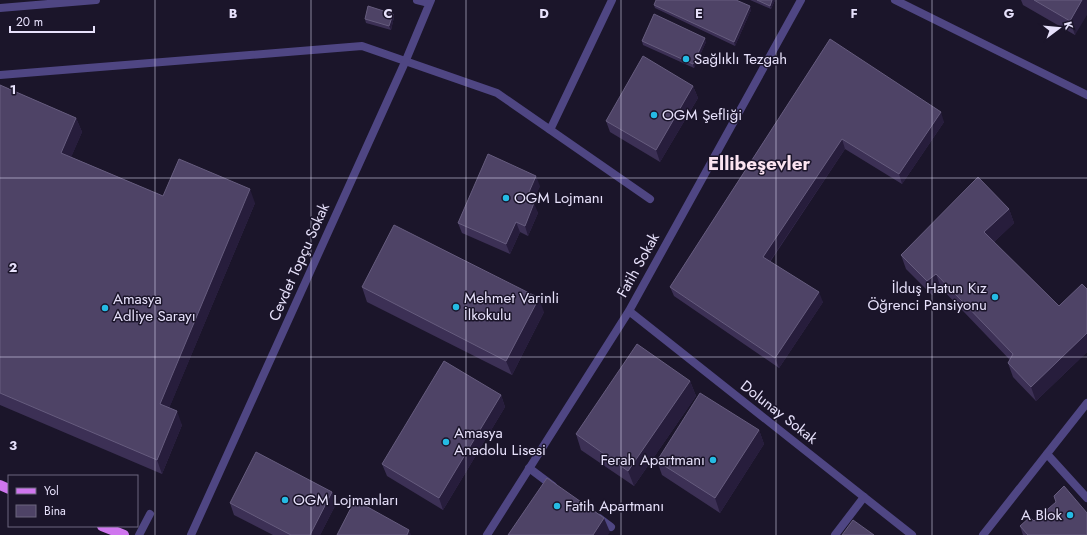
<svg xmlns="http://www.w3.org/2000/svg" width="1087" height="535" viewBox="0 0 1087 535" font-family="Jost,sans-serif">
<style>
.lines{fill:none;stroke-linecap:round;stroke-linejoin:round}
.service{stroke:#4f4683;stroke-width:8}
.pedestrian{stroke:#4f4683;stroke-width:8}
.minor{stroke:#4f4683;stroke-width:8}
.primary{stroke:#cf76ee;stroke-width:10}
.wall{fill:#3c3055}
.shaded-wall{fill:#271d3c}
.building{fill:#4e4366;stroke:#665c7e}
.grid{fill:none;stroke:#e7e1fb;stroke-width:1;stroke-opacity:0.55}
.poi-dot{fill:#25bbe4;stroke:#1b152a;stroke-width:1.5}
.labels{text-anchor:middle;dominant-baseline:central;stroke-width:3;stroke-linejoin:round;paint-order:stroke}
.poi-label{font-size:15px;fill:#e7e1fb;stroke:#1b152a;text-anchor:start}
.street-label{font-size:15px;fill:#e7e1fb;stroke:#1b152a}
.district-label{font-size:19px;font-weight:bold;fill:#fbe3f0;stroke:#1b152a}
.grid-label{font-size:13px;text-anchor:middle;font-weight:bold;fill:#e7e1fb;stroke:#1b152a;stroke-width:3;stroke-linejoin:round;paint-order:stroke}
</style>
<rect width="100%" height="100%" fill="#1b152a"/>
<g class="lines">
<path class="service" d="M 0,75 L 362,46 L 497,93 L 650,199
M 550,130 L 612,0
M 1047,454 L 1087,498
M 529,468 L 553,486
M 599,518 L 611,527
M 835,535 L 864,497"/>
<path class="pedestrian" d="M 139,535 L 150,514"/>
<path class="minor" d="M 417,0 L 429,3
M 895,0 L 1087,95
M 0,8 L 96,0
M 629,311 L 912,535
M 191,535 L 406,60 L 431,0
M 487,535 L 629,311 L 801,0
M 983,535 L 1087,403"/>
<path class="primary" d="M 0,485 L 9,489
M 102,526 L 124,535"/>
</g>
<path class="wall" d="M 750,0 L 775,0 L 771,9 Z
M 1021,0 L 1087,0 L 1075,35 L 1023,5 Z
M 654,5 L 751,10 L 735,46 L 655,8 Z
M 393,14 L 394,17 L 391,30 L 366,23 L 365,19 Z
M 830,39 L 944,122 L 902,184 L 845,149 L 770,262 L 823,302 L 779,368 L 674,296 L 670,287 Z
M 642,41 L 706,42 L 694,68 L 643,45 Z
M 0,85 L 76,118 L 82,132 L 71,157 L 163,196 L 255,203 L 169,408 L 182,425 L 162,474 L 0,405 Z
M 693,86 L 698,98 L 660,162 L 610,132 L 606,121 Z
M 540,186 L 532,202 L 538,213 L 528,236 L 520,232 L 510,254 L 462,233 L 458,223 Z
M 1009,209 L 1014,223 L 994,242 L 1059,306 L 1087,289 L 1087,352 L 1036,401 L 1013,377 L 1008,363 L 1010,360 L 941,288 L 932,295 L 906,269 L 901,255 Z
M 362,287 L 544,312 L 512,375 L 367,302 Z
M 690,381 L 696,396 L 634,486 L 581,450 L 576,434 Z
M 501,395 L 505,407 L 443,510 L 387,476 L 382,464 Z
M 759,430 L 764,444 L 720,513 L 662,475 L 657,461 Z
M 332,492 L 336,504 L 320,535 L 273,535 L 234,515 L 230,503 Z
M 1054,496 L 1087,535 L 1023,535 L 1020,526 L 1034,521 L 1056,502 Z"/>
<path class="shaded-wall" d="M 772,0 L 775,0 L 771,9 L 770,6 Z
M 1082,0 L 1087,0 L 1087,15 L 1075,35 L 1070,21 Z
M 750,6 L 751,10 L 735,46 L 734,42 Z
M 393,14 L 394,17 L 391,30 L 389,26 Z
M 705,38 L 706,42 L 694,68 L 693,64 Z
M 693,86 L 698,98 L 660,162 L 656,150 Z
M 941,112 L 944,122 L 902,184 L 899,174 Z
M 76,118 L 82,132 L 67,167 L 61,153 Z
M 842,139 L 845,149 L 766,267 L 763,257 Z
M 536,176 L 540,186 L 529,209 L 526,199 Z
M 250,189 L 255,203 L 165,418 L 160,404 Z
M 534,203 L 538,213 L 528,236 L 525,226 Z
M 1009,209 L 1014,223 L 990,246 L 984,232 Z
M 516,222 L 520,232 L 510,254 L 506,244 Z
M 936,274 L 941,288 L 932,295 L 927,281 Z
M 819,292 L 823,302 L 779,368 L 775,358 Z
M 539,298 L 544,312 L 512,375 L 506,361 Z
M 1087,333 L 1087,352 L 1036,401 L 1031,387 Z
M 690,381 L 696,396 L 634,486 L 628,471 Z
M 501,395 L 505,407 L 443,510 L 439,498 Z
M 177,411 L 182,425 L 162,474 L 157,460 Z
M 759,430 L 764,444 L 720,513 L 715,498 Z
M 332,492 L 336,504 L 320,535 L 310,535 Z
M 604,518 L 610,532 L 608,535 L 593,535 Z
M 409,530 L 411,535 L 407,535 Z"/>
<path class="building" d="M 656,0 L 736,0 L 750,6 L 734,42 L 654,5 Z
M 757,0 L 772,0 L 770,6 Z
M 1034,0 L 1082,0 L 1070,21 Z
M 368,6 L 393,14 L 389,26 L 365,19 Z
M 654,14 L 705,38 L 693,64 L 642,41 Z
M 830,39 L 941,112 L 899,174 L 842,139 L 763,257 L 819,292 L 775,358 L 670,287 Z
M 643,56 L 693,86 L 656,150 L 606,121 Z
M 0,85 L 76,118 L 61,153 L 163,196 L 179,159 L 250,189 L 160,404 L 177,411 L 157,460 L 0,393 Z
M 488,154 L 536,176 L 526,199 L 534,203 L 525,226 L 516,222 L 506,244 L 458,223 Z
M 978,177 L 1009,209 L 984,232 L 1059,306 L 1082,284 L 1087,289 L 1087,333 L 1031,387 L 1008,363 L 1013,354 L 936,274 L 927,281 L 901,255 Z
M 394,225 L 539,298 L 506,361 L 362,287 Z
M 637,344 L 690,381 L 628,471 L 576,434 Z
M 444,361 L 501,395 L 439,498 L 382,464 Z
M 700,393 L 759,430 L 715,498 L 657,461 Z
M 256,452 L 332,492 L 310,535 L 291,535 L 230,503 Z
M 547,478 L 604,518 L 593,535 L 508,535 Z
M 1064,486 L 1087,513 L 1087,535 L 1028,535 L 1020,526 L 1030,517 L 1034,521 L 1056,502 L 1054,496 Z
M 355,500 L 409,530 L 407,535 L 337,535 Z
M 853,520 L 874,535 L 842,535 Z"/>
<path class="grid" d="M 155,0 L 155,535M 311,0 L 311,535M 466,0 L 466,535M 621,0 L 621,535M 776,0 L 776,535M 932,0 L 932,535M 0,178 L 1087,178M 0,357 L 1087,357"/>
<g class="poi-dot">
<circle cx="686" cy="59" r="4"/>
<circle cx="654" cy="115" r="4"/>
<circle cx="506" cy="198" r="4"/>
<circle cx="995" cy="297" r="4"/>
<circle cx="456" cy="307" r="4"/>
<circle cx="105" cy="308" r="4"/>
<circle cx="446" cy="442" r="4"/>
<circle cx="713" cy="460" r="4"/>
<circle cx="285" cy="500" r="4"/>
<circle cx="557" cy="506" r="4"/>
<circle cx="1070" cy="515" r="4"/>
</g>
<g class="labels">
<g class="poi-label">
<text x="694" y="59">Sağlıklı Tezgah</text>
<text x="662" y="115">OGM Şefliği</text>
<text x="514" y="198">OGM Lojmanı</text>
<text x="987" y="288" text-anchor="end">İlduş Hatun Kız<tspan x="987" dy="17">Öğrenci Pansiyonu</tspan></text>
<text x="464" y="298">Mehmet Varinli<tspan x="464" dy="17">İlkokulu</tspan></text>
<text x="113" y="299">Amasya<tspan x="113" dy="17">Adliye Sarayı</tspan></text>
<text x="454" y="433">Amasya<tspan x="454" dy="17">Anadolu Lisesi</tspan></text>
<text x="705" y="460" text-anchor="end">Ferah Apartmanı</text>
<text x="293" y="500">OGM Lojmanları</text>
<text x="565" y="506">Fatih Apartmanı</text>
<text x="1062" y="515" text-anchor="end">A Blok</text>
</g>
<g class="street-label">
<text transform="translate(299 262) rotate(-66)">Cevdet Topçu Sokak</text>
<text transform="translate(638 265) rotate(-61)">Fatih Sokak</text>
<text transform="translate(779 412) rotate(38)">Dolunay Sokak</text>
</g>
<g class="district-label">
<text x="759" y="163">Ellibeşevler</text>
</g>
</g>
<g class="grid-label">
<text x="233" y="18">B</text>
<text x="388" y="18">C</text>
<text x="544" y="18">D</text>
<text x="699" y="18">E</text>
<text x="854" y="18">F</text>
<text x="1009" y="18">G</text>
<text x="13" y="94">1</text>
<text x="13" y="272">2</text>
<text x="13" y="450">3</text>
</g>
<rect x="8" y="475" width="130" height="52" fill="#1b152a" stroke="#6d677e"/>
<rect x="16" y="488" width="20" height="6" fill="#cf76ee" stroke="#6d677e"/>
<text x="44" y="495" font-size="12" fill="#e7e1fb">Yol</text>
<rect x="16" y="505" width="20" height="12" fill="#4e4366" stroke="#6d677e"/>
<text x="44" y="515" font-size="12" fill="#e7e1fb">Bina</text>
<g transform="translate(1059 28) rotate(74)" stroke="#1b152a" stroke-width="3" paint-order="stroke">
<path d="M0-3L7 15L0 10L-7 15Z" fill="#e7e1fb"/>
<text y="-6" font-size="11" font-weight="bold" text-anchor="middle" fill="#e7e1fb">K</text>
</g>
<path d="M10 26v6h84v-6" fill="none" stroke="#e7e1fb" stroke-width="2"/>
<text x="16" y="26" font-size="12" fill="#e7e1fb" stroke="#1b152a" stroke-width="3" paint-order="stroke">20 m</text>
</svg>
